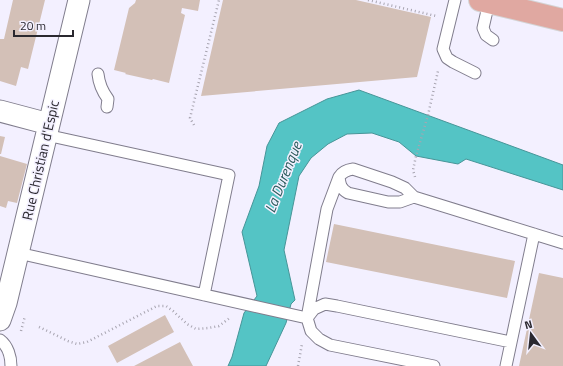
<svg xmlns="http://www.w3.org/2000/svg" width="563" height="366" viewBox="0 0 563 366" font-family="'Titillium Web',sans-serif">
<style>
.water{fill:#54c4c5;stroke:#479598}
.building{fill:#d3c0b7}
.lines{fill:none;stroke-linecap:round;stroke-linejoin:round}
.service-casing{stroke:#807d8d;stroke-width:13}
.minor-casing{stroke:#807d8d;stroke-width:23}
.primary-casing{stroke:#d4d4d5;stroke-width:24}
.path{stroke:#a8a5b1;stroke-width:2.5;stroke-dasharray:1 3;stroke-linecap:butt}
.service{stroke:#fff;stroke-width:11}
.minor{stroke:#fff;stroke-width:21}
.primary{stroke:#e0a8a1;stroke-width:22}
.labels{text-anchor:middle;dominant-baseline:central;stroke-width:3;stroke-linejoin:round;paint-order:stroke}
.street-label{font-size:14px;fill:#2a282f;stroke:#f3f0ff}
.water-label{font-size:15px;font-style:italic;fill:#2b5c5c;stroke:#f3f0ff}
</style>
<rect width="100%" height="100%" fill="#f3f0ff"/>
<path class="water" d="M 359,90 L 563,165 L 563,190 L 466,159 L 458,164 L 416,156 L 399,142 L 372,133 L 347,134 L 328,144 L 311,158 L 299,176 L 284,250 L 295,300 L 291,304 L 286,323 L 266,366 L 228,366 L 232,357 L 244,313 L 257,296 L 242,232 L 259,186 L 267,146 L 279,123 L 327,99 Z"/>
<path class="building" d="M 13,0 L 45,0 L 28,69 L 21,67 L 16,86 L 0,81 L 0,39 L 4,39 Z
M 136,0 L 200,0 L 198,11 L 182,8 L 181,13 L 185,15 L 169,83 L 153,79 L 152,80 L 125,74 L 126,73 L 114,70 L 129,8 L 135,3 Z
M 223,0 L 356,0 L 431,17 L 417,77 L 201,96 Z
M 0,136 L 5,137 L 1,154 L 0,154 Z
M 0,156 L 27,164 L 17,203 L 8,201 L 6,208 L 0,206 Z
M 334,224 L 515,261 L 507,298 L 326,262 Z
M 539,273 L 563,278 L 563,366 L 519,366 Z
M 165,315 L 174,332 L 117,363 L 108,346 Z
M 180,342 L 193,366 L 134,366 Z"/>
<g class="lines">
<defs>
<path id="service" d="M 455,0 L 443,49 L 447,58 L 453,62 L 475,73
M 489,2 L 483,28 L 486,35 L 493,40
M 98,74 C 99,84 102,91 108,99 L 107,107
M 46,135 L 229,175 L 204,295
M 339,177 L 327,209 L 307,318 L 311,331 L 319,339 L 330,345 L 434,366
M 414,197 L 400,202 L 388,202 L 348,193 C 341,189 340,185 339,177 C 342,172 346,170 353,169 L 392,182 L 405,188 L 414,197 L 563,243
M 18,253 L 307,318
M 307,318 L 314,309 L 325,304 L 337,306 L 511,342
M 0,340 C 8,346 11,357 11,366
M 506,366 L 534,234"/>
<path id="minor" d="M 0,111 L 49,124
M 0,320 L 6,303 L 79,0"/>
<path id="primary" d="M 480,0 L 563,20"/>
</defs>
<use href="#service" class="service-casing"/>
<use href="#minor" class="minor-casing"/>
<use href="#primary" class="primary-casing"/>
<path class="path" d="M 368,0 L 436,16
M 194,125 L 190,118 L 219,0
M 415,177 L 413,170 L 416,156 L 428,115 L 438,71
M 39,327 L 68,341 L 77,344 L 87,342 L 157,306 L 166,306 L 173,311 L 187,324 L 196,329 L 208,328 L 219,326 L 231,317
M 21,331 L 25,316
M 298,366 L 302,344"/>
<use href="#service" class="service"/>
<use href="#minor" class="minor"/>
<use href="#primary" class="primary"/>
</g>
<g class="labels">
<g class="street-label">
<text transform="translate(40 160) rotate(-77)">Rue Christian d'Espic</text>
</g>
<g class="water-label">
<text transform="translate(283 177) rotate(-68)">La Durenque</text>
</g>
</g>
<g transform="translate(531 334) rotate(345)" stroke="#f3f0ff" stroke-width="3" paint-order="stroke">
<path d="M0-3L7 15L0 10L-7 15Z" fill="#2a282f"/>
<text y="-6" font-size="11" font-weight="bold" text-anchor="middle" fill="#2a282f">N</text>
</g>
<path d="M14 30v6h59v-6" fill="none" stroke="#2a282f" stroke-width="2"/>
<text x="20" y="30" font-size="12" fill="#2a282f" stroke="#f3f0ff" stroke-width="3" paint-order="stroke">20 m</text>
</svg>
